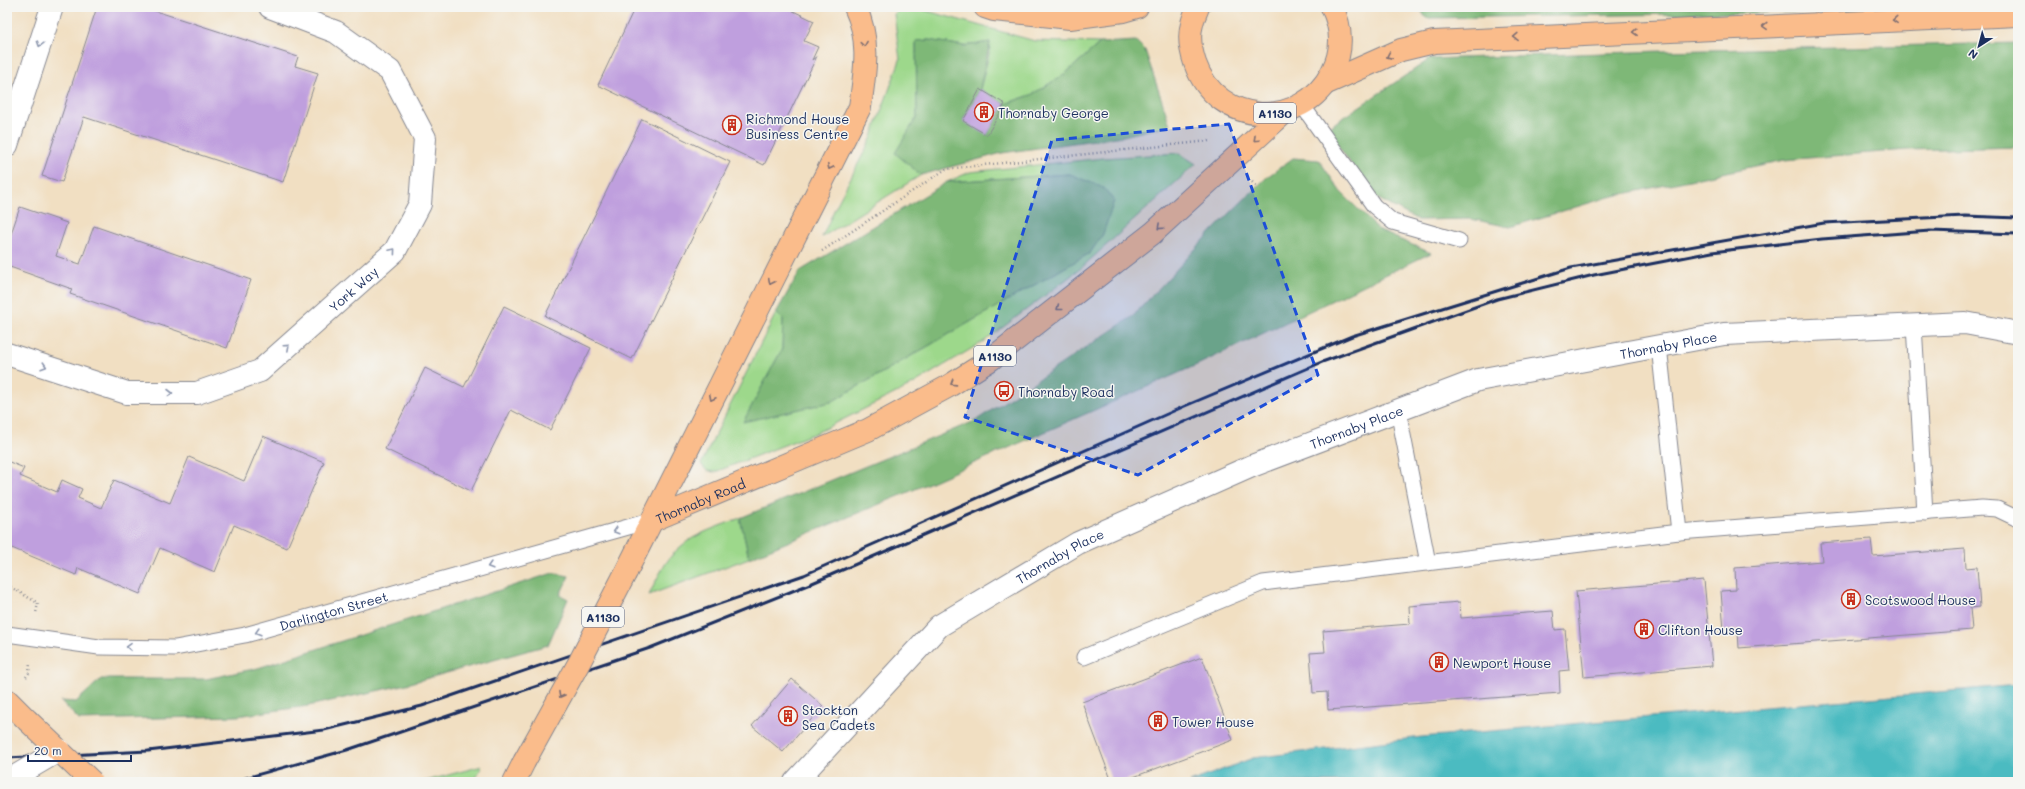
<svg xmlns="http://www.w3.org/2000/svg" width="2025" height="789" viewBox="0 0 2025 789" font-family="Mali,sans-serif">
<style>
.green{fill:#9dd88b;stroke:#5c8474}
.forest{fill:#7eb877;stroke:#4c746a}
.water{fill:#4cbbc1;stroke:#347590}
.building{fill:#bf9fde}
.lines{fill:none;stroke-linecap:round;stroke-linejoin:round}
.lane-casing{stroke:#868790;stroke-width:17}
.street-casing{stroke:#868790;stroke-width:24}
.primary-casing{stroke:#868790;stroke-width:24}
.highway-casing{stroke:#868790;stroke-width:24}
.path{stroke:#868790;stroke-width:2.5;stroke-dasharray:1 3;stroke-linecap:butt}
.lane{stroke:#fff;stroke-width:15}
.street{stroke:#fff;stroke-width:22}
.primary{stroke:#fabc8b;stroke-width:22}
.highway{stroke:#fabc8b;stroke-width:22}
.rail{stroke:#1b2f5e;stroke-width:3}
.street-bridge-casing{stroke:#868790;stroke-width:24;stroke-linecap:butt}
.primary-bridge-casing{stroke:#868790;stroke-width:24;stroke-linecap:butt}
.street-bridge{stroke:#fff;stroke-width:22}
.primary-bridge{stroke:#fabc8b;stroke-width:22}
.oneway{stroke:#7f6e72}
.oneway2{stroke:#8d97ae}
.marked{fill:#1d4ed8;fill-opacity:0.2;stroke:#1d4ed8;stroke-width:3;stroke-dasharray:8 5;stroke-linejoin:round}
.labels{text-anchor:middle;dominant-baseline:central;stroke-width:3;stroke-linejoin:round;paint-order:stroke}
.shield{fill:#f6f6f2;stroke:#5d6b8a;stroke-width:1}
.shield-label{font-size:12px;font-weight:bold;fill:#1b2f5e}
.poi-label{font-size:13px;fill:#1b2f5e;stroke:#f6f6f2;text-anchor:start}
.street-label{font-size:13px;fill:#1b2f5e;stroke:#f6f6f2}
</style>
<rect width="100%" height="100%" fill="#f6f6f2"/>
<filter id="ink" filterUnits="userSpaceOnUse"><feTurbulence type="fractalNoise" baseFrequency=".025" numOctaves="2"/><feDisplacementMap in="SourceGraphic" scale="8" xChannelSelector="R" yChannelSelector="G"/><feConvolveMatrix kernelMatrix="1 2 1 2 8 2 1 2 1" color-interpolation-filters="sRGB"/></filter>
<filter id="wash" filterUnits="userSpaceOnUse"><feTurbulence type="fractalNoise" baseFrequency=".012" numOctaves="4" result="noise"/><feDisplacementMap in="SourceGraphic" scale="16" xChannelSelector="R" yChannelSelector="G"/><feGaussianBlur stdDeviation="0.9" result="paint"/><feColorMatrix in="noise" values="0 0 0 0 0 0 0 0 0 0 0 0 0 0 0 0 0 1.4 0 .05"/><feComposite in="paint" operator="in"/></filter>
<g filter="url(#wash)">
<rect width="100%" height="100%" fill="#f1dfc2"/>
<path class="green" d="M 904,7 L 913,7 L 1035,41 L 1100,43 L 1065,74 L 1031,95 L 1005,104 L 980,89 L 989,54 L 990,42 L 964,46 L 929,40 L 916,41 L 917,117 L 896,153 L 921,175 L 822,237 L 835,208 L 871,139 L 900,60 L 894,14 Z
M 1179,153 L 1196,164 L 1080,269 L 986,340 L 908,387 L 818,432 L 715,472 L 707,471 L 701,464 L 776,313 L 783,318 L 782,349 L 744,421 L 831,402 L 1090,253 L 1103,234 L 1070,174 L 947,182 L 970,172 L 1104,158 Z
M 740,518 L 749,558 L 649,595 C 657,579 665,560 679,548 C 695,533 721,526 740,518 Z
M 482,766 L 474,782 L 422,782 Z"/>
<path class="forest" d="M 1414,7 L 2018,7 L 2018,9 L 1426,18 L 1420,9 Z
M 929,40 L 964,46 L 990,42 L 980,89 L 963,120 L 987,135 L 1005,104 L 1031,95 L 1065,74 L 1100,43 L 1136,41 L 1145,50 L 1170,125 L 1124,136 L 1002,153 L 921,175 L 895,153 L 917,117 L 916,41 Z
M 2018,43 L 2018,147 L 1907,150 L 1784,160 L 1609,197 L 1510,227 L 1471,219 L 1418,220 L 1375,197 L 1326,129 L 1430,59 L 1663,51 Z
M 1293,158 L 1319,160 L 1340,191 L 1380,231 L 1431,253 L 1199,364 L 904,494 L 749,558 L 740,518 L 975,421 L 1033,383 L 1133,316 L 1216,227 L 1267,177 Z
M 1070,174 L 1104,188 L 1114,201 L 1103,234 L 1090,253 L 831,402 L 743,422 L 782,349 L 783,319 L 776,313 L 800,271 L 947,182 Z
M 553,573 L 569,576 L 560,595 L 568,599 L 548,645 L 403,685 L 308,706 L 237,716 L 79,720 L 61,701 L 76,702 L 101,679 L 206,679 L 258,668 Z"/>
<path class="water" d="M 2018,685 L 2018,782 L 1190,782 L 1253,758 L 1422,737 Z"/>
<g id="blocks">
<path class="building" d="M 97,7 L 143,7 L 298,57 L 295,66 L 318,73 L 283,182 L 84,117 L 62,182 L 42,176 Z
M 635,7 L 785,7 L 814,21 L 804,41 L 818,47 L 812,60 L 817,56 L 764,165 L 598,85 Z
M 980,89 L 1005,104 L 987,135 L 963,121 Z
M 642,119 L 730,162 L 632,359 L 545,316 Z
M 20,207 L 67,223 L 56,256 L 80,264 L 94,226 L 251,280 L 227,348 L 70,294 L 72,289 L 7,266 L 7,246 Z
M 504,306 L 591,348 L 550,430 L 511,410 L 471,491 L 385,449 L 425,368 L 464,387 Z
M 263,436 L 324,462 L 287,548 L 234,525 L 215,572 L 160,548 L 140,594 L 78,568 L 76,575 L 7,546 L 7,461 L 24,468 L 20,476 L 57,492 L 62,480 L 82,489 L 78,498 L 101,508 L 114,480 L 170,503 L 189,457 L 244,481 Z
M 1871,539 L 1873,556 L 1965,549 L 1966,568 L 1977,567 L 1980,607 L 1970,608 L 1972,630 L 1739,648 L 1738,630 L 1724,631 L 1721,591 L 1736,590 L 1735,568 L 1822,561 L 1820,543 Z
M 1704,580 L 1712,666 L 1584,677 L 1576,591 Z
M 1460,602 L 1461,618 L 1553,611 L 1555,630 L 1565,629 L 1569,670 L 1559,671 L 1560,693 L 1328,710 L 1327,692 L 1313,693 L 1310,653 L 1325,652 L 1323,631 L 1410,624 L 1409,606 Z
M 1202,657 L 1233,740 L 1120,782 L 1112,782 L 1082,702 Z
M 792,679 L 823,706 L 783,752 L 752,726 Z"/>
</g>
</g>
<g filter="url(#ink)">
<use href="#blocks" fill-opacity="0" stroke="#868790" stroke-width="1"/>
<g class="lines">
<defs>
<g id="lane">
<path d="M 1302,105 L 1374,206 L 1393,222 L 1459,241"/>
<path d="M 1914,325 L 1925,513"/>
<path d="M 1659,346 L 1679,532"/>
<path d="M 1398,410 L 1428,563"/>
<path id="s1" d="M 7,634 L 99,647 L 175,648 L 245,635 L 653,520"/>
<path d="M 1084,657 L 1263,583 L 1679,532 L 1982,508 L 1997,509 L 2018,519"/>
</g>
<g id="street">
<path d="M 7,145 L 52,7"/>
<path id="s2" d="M 7,354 L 127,393 L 197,393 L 260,371 L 395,251 L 420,204 L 425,138 L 390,71 L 336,32 L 270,7"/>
<path id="s3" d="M 795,782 L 939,626 L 1078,543 L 1252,466 L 1478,380 L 1724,334 L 1965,323 L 2018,333"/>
</g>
<g id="primary">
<path d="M 985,7 L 994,10 L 1070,18 L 1123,11 L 1137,7"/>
<path d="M 1198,7 C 1196,13 1193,18 1192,24 C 1188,37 1191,51 1195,63 C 1217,127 1302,131 1332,72 C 1343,51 1342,28 1332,7"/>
<path id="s4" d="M 653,520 L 868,430 L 949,386 L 990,360 L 1153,233 L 1285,112"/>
<path d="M 626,572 L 860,107 C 865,72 871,40 855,7"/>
<path d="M 7,700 L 27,720"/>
<path d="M 514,782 L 524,762"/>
</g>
<path id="highway" d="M 1327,83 L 1401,50 L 1434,42 L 2018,15"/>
</defs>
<use href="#lane" class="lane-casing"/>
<use href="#street" class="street-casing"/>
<use href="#primary" class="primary-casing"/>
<use href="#highway" class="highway-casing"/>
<path class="path" d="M 1252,182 L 1256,186
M 822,251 L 946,169 L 1209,141
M 7,585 L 38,603 L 36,613
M 26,677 L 29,673 L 30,663"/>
<use href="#lane" class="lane"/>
<use href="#street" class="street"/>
<use href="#primary" class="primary"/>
<use href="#highway" class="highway"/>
<path class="rail" d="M 7,758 L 148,751 L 324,730 L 422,706 L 804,575 L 1185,406 L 1352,336 L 1571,268 L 1824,223 L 1965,216 L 2018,218
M 231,782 L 347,750 L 650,648 L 810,584 L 1322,362 L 1497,299 L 1594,275 L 1712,252 L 1822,239 L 1930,231 L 2018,234"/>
<defs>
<path id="street-bridge" d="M 7,778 L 14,777 L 60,750"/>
<path id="primary-bridge" d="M 27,720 L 92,782
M 524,762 L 580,661 L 626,572"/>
</defs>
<use href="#street-bridge" class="street-bridge-casing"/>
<use href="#primary-bridge" class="primary-bridge-casing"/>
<use href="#street-bridge" class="street-bridge"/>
<use href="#primary-bridge" class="primary-bridge"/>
</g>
<defs><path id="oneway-chevron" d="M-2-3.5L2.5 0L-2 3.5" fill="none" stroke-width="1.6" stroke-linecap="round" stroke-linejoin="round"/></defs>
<g class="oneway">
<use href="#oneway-chevron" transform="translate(1895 20) rotate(177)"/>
<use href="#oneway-chevron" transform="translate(1765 26) rotate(177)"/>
<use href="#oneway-chevron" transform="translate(1635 32) rotate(177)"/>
<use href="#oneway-chevron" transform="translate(1516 37) rotate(178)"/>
<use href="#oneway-chevron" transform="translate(864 44) rotate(81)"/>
<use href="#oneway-chevron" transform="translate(1389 56) rotate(156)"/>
<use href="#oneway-chevron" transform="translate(1256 139) rotate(137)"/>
<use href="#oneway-chevron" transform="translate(830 167) rotate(116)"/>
<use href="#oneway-chevron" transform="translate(1160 227) rotate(138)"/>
<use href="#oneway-chevron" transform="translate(771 282) rotate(117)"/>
<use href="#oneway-chevron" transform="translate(1059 308) rotate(142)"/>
<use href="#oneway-chevron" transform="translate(953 383) rotate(148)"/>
<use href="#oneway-chevron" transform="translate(712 398) rotate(117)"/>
<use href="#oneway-chevron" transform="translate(561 695) rotate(119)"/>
</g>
<g class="oneway2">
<use href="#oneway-chevron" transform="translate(40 44) rotate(108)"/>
<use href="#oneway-chevron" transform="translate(393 251) rotate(-50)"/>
<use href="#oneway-chevron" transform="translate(287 347) rotate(-42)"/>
<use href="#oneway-chevron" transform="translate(44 366) rotate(18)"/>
<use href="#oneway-chevron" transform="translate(170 393)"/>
<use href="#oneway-chevron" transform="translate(616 531) rotate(164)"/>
<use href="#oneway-chevron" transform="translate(490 566) rotate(164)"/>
<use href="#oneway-chevron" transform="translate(258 632) rotate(164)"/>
<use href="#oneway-chevron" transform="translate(129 647) rotate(-179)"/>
</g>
</g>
<path class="marked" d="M 1229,124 L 1318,375 L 1138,475 L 965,417 L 1052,140 Z"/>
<defs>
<symbol id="building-ring" viewBox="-11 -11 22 22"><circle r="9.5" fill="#f6f6f2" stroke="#c8321e" stroke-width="1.5"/><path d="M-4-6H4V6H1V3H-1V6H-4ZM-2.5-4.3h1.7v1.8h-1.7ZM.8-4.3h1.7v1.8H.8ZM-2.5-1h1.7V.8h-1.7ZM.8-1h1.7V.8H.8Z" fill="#c8321e"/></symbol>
<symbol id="bus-ring" viewBox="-11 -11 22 22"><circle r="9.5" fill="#f6f6f2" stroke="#c8321e" stroke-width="1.5"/><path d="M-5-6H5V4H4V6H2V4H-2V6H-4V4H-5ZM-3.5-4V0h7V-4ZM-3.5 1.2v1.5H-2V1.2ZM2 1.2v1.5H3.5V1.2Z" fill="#c8321e"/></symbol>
</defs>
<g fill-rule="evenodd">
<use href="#building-ring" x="973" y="101" width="22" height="22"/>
<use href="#building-ring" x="721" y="114" width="22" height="22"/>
<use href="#bus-ring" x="993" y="380" width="22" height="22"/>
<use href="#building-ring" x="1840" y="588" width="22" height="22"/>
<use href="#building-ring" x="1633" y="618" width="22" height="22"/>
<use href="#building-ring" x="1428" y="651" width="22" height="22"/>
<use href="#building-ring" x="777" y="705" width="22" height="22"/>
<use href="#building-ring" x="1147" y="710" width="22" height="22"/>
</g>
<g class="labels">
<g class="shield">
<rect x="1254" y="103" width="42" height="20" rx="3"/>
<rect x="974" y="346" width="42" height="20" rx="3"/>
<rect x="582" y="607" width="42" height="20" rx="3"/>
</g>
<g class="shield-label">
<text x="1275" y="113">A1130</text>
<text x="995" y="356">A1130</text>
<text x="603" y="617">A1130</text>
</g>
<g class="poi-label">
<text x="998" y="112">Thornaby George</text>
<text x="746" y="118">Richmond House<tspan x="746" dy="15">Business Centre</tspan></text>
<text x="1018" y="391">Thornaby Road</text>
<text x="1865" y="599">Scotswood House</text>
<text x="1658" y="629">Clifton House</text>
<text x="1453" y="662">Newport House</text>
<text x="802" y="709">Stockton<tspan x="802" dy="15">Sea Cadets</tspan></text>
<text x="1172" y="721">Tower House</text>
</g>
<g class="street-label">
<text stroke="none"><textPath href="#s2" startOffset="387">York Way</textPath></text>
<text stroke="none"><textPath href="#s3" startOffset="1000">Thornaby Place</textPath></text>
<text stroke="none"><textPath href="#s3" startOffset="676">Thornaby Place</textPath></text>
<text stroke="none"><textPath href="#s4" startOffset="51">Thornaby Road</textPath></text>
<text stroke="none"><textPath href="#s3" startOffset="352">Thornaby Place</textPath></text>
<text stroke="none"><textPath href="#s1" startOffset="332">Darlington Street</textPath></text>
</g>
</g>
<rect width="2025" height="789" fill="none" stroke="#f6f6f2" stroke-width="24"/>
<g transform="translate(1979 46) rotate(216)" stroke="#f6f6f2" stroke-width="3" paint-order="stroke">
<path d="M0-3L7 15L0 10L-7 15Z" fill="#1b2f5e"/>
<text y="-6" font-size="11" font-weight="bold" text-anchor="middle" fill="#1b2f5e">N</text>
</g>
<path d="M28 755v6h103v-6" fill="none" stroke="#1b2f5e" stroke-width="2"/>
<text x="34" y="755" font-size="12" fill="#1b2f5e" stroke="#f6f6f2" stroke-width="3" paint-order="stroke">20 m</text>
</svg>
